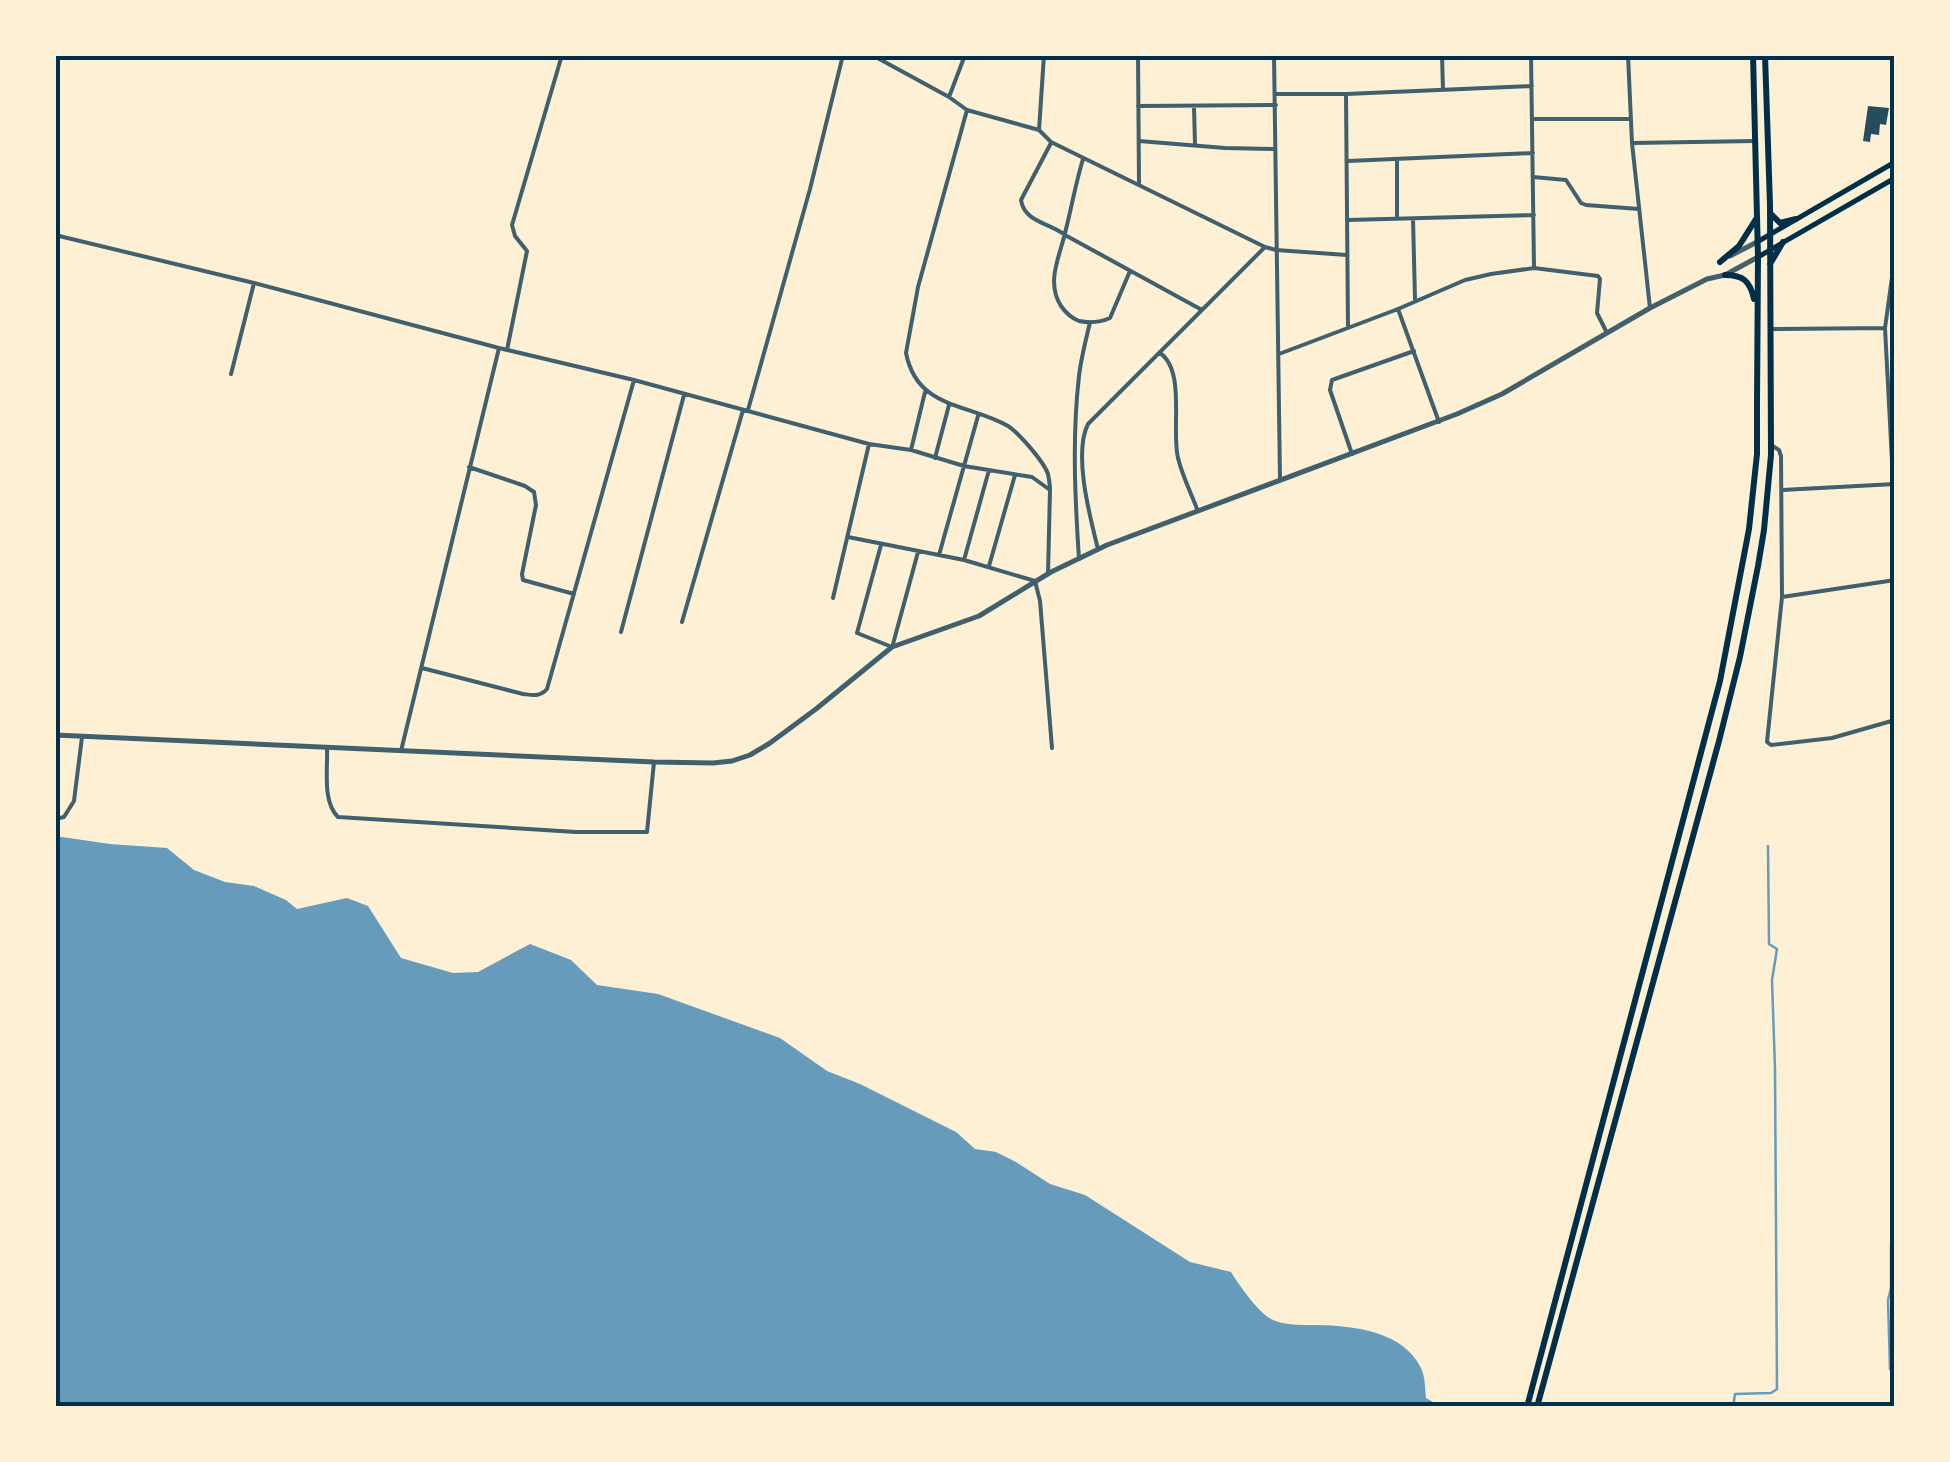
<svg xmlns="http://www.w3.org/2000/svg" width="1950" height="1462" viewBox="0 0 1950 1462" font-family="Figtree,sans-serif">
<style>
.water{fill:#669bbc}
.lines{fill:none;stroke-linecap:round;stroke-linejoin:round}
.stream{stroke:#669bbc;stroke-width:2.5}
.building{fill:#264d5e}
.minor{stroke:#3f606c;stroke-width:4}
.tertiary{stroke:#3f606c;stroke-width:5}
.secondary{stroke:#003049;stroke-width:5}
.primary{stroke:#003049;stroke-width:6}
.neatline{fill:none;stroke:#003049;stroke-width:4}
</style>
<rect width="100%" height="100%" fill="#fdf0d5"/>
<path class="water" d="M 55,836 L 110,844 L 167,848 L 194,870 L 225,882 L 254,886 L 286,900 L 297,909 L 347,898 L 368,906 L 401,958 L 453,973 L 478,972 L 530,944 L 571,960 L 597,985 L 658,994 L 780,1038 L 827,1071 L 860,1084 L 956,1132 L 975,1149 L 996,1152 L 1016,1162 L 1050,1184 L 1085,1195 L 1190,1262 L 1231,1272 C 1239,1285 1258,1312 1271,1319 C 1284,1326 1304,1325 1318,1325 C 1354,1326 1403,1331 1421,1368 C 1425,1376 1425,1388 1426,1398 L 1442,1407 L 55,1407 Z"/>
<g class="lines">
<path class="stream" d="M 1891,1245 L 1891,1288 L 1888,1300 L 1890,1369 L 1895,1374
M 1733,1407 L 1735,1394 L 1771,1393 L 1777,1389 L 1775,1069 L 1772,980 L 1777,949 L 1769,944 L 1768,846"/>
</g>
<path class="building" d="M 1868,106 L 1889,108 L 1886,125 L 1880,124 L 1879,135 L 1871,134 L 1870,142 L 1863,141 Z"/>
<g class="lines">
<path class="minor" d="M 872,55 L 949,97 L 967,110 L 1039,130 L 1051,142 L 1265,247 L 1276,250 L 1347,255
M 1138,55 L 1139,183
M 1274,55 L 1280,480
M 1442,55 L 1443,90
M 1531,55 L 1534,268 L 1598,276 L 1600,279 L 1597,313 L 1607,333
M 1628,55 L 1632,143 L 1650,308
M 1277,94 L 1346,94 L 1532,86
M 1346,94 L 1348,328
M 949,97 L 965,55
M 1138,106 L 1276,105
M 1194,107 L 1195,145
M 967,110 L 918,287 L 906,353 C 917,409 967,403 1008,426 C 1019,433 1044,462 1048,474 C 1049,479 1050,485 1050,490
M 1533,119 L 1629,119
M 1039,130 L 1044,55
M 1139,141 L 1225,148 L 1274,149
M 1051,143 L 1021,200 C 1024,222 1050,223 1065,235 L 1202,310
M 1632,143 L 1755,141
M 1083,159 C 1076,182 1072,205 1066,229 C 1061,254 1045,281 1061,306 C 1066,313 1071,318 1079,321 C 1089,323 1101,322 1110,318 L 1130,271
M 1397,160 L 1397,219
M 1348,161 L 1533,153
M 1533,177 L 1566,180 L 1581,203 L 1586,205 L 1639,209
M 1413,219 L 1415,299
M 1348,220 L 1534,215
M 55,235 L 254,283 L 499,348 L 634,380 L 869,444 L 911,450 L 964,466 L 1032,477 L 1050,490 L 1048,574
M 1895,256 L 1885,328 L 1895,518
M 1398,309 L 1439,422
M 1770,329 L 1885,328
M 507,350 L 527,251 L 515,236 L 512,225 L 562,55
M 1160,353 C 1186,371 1171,429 1178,458 C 1182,475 1191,493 1197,509
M 1279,354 L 1398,309 L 1465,280 L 1491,274 L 1534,268
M 231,374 L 254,283
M 748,410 L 810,189 L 843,55
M 1771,445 L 1779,450 L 1781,456 L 1782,597 L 1767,742 L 1771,745 L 1832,738 L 1895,720
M 911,450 L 925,392
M 1352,454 L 1330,390 L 1332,380 L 1414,351
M 935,458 L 949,405
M 469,467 L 525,486 L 534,492 L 536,505 L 522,574 L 523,580 L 574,594
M 1782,490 L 1895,484
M 848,537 L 964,560 L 1035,581 L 1040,601 L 1052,748
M 881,545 L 857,633 L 892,647
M 1098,549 C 1090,517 1073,454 1088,424 L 1265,247
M 939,555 L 978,416
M 1079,559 C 1075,498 1072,437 1079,376 C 1081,358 1086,340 1090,322
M 964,560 L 989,470
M 989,566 L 1015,475
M 1782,597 L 1895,580
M 833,598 L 869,444
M 682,622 L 743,410
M 621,632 L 684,395
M 893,644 L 918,552
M 422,668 L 523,694 C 533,695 540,697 547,689 L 634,380
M 327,747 C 328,768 322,802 338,817 L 576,832 L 647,832 L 654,762
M 401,751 L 499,348
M 55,819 L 64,817 L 74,801 L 82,737"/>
<path class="tertiary" d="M 1730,256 L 1757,242
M 55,735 L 654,762 L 713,763 L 732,761 L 750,755 L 770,743 L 816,709 L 892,647 L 979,616 L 1051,572 L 1107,545 L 1457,414 L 1502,394 L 1650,308 L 1707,279 L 1725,275 L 1758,257"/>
<path class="secondary" d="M 1757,242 L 1895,162
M 1758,257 L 1895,178"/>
<path class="primary" d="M 1772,215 L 1780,223 L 1796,219
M 1720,262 L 1739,246 L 1756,219
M 1770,264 L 1783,242
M 1725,275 C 1743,275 1750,281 1754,299
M 1527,1407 L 1720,681 L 1749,529 L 1757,454 L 1757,404 L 1758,257 L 1753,55
M 1537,1407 L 1719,741 L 1740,657 L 1758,566 L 1764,530 L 1771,455 L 1770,205 L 1765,55"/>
</g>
<rect width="1950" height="1462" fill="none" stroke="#fdf0d5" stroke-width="115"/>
<rect x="58" y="58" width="1834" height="1346" class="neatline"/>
</svg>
